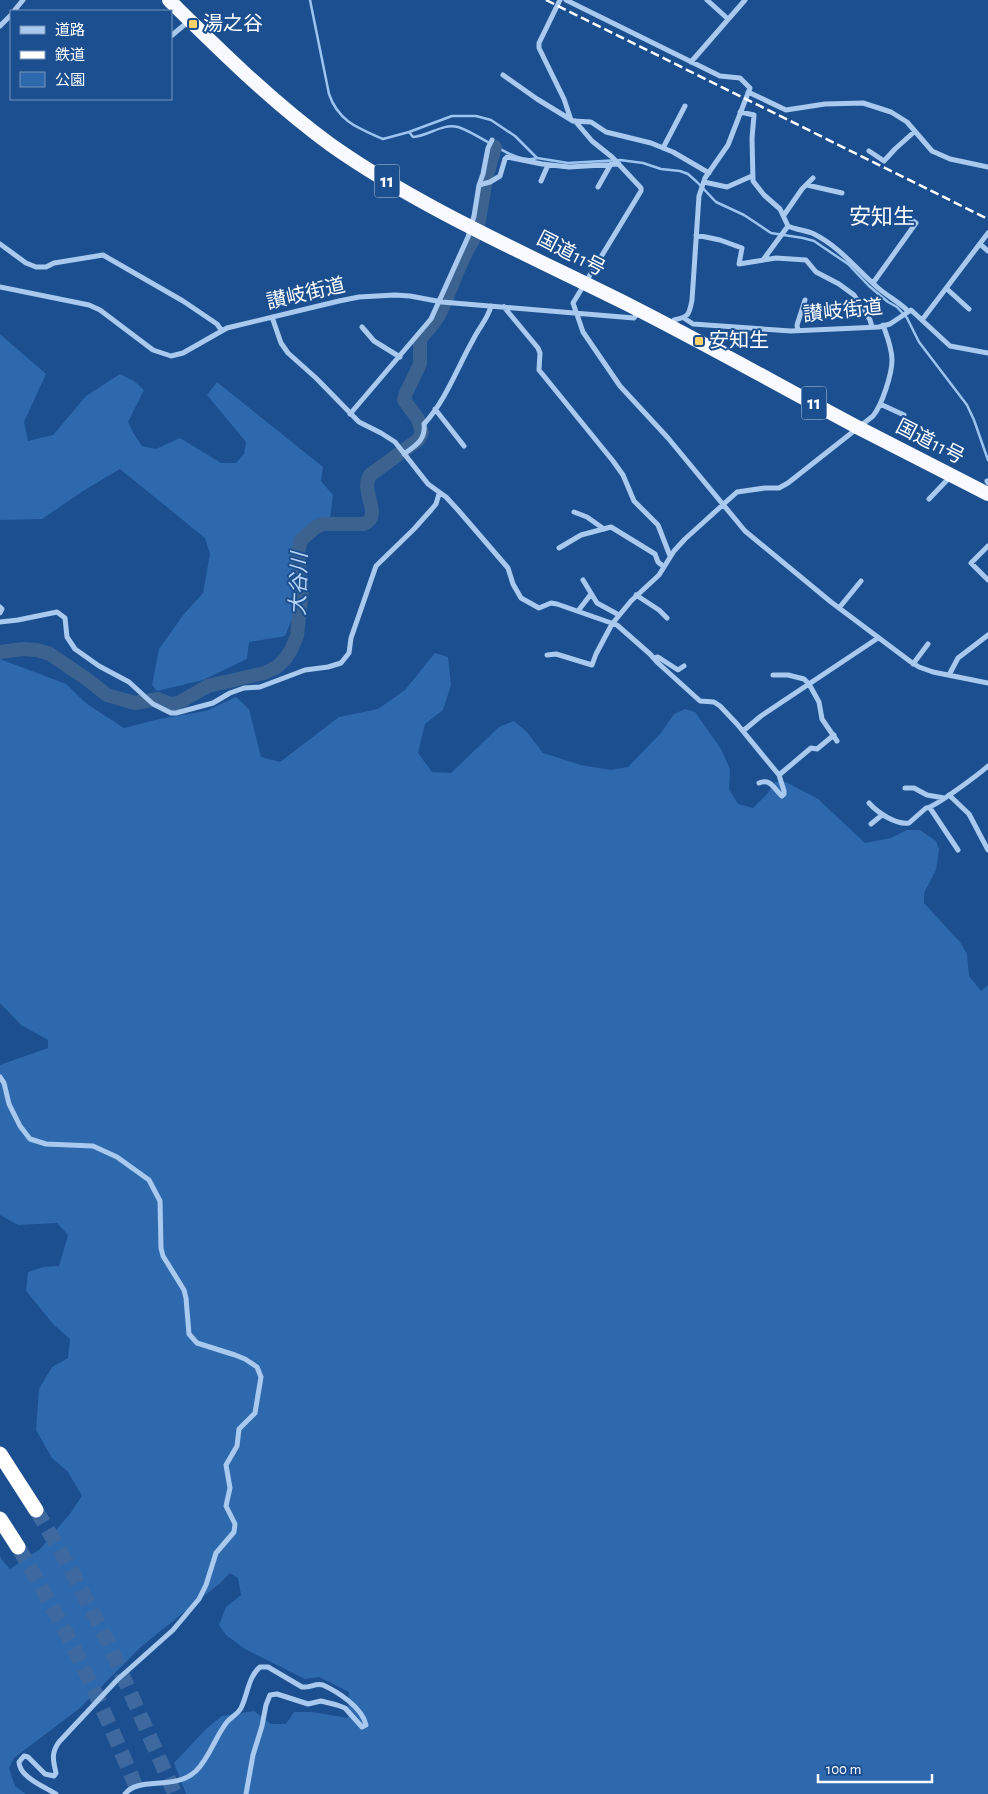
<svg xmlns="http://www.w3.org/2000/svg" width="988" height="1794" viewBox="0 0 988 1794" font-family="'Alegreya Sans','Noto Sans JP',sans-serif">
<style>
.green{fill:#2e69ad}
.lines{fill:none;stroke-linecap:round;stroke-linejoin:round}
.stream{stroke:#9cc4f0;stroke-width:2.5}
.river{stroke:#3c6290;stroke-width:14}
.motorway-tunnel{stroke:#3d69a0;stroke-width:15;stroke-dasharray:15 8;stroke-linecap:butt}
.minor{stroke:#a9c9ee;stroke-width:5}
.trunk{stroke:#f8faff;stroke-width:14}
.motorway{stroke:#fff;stroke-width:15}
.rail{stroke:#fff;stroke-width:2.5;stroke-dasharray:9 4;stroke-linecap:butt}
.poi-dot{fill:#ffd166;stroke:#1b4f8f;stroke-width:2}
.labels{text-anchor:middle;dominant-baseline:central;stroke-width:4;stroke-linejoin:round;paint-order:stroke}
.shield{fill:#1b4f8f;stroke:#bbcadd;stroke-width:1}
.shield-label{font-size:19px;font-weight:bold;fill:#fff}
.poi-label{font-size:20px;fill:#fff;stroke:#1b4f8f;text-anchor:start}
.street-label{font-size:20px;fill:#fff;stroke:#1b4f8f}
.water-label{font-size:21px;font-style:italic;fill:#b5d3f5;stroke:#1b4f8f}
.quarter-label{font-size:22px;fill:#fff;stroke:#1b4f8f}
</style>
<rect width="100%" height="100%" fill="#1b4f8f"/>
<path class="green" d="M 0,334 L 46,374 L 24,422 L 28,441 L 53,435 L 86,396 L 120,374 L 134,381 L 144,390 L 128,422 L 134,434 L 142,446 L 156,449 L 180,438 L 221,463 L 236,463 L 244,454 L 246,442 L 207,395 L 217,382 L 323,467 L 321,481 L 333,495 L 330,518 C 280,535 298,551 299,592 C 299,607 291,622 285,636 L 249,642 L 247,659 L 203,680 L 157,691 L 152,685 L 159,649 L 184,614 L 203,593 L 210,554 L 205,538 L 120,469 L 83,491 L 42,519 L 0,520 Z
M 435,653 L 448,657 L 451,685 L 443,710 L 425,724 L 418,753 L 432,772 L 451,773 L 499,727 L 514,721 L 527,732 L 543,753 L 581,765 L 611,770 L 628,767 L 661,733 L 674,714 L 685,709 L 695,712 L 721,749 L 730,769 L 729,789 L 738,804 L 753,808 L 768,793 L 775,782 L 786,782 L 818,799 L 865,843 L 891,838 L 907,830 L 920,830 L 936,841 L 939,849 L 936,870 L 924,893 L 924,903 L 960,942 L 967,954 L 969,976 L 981,991 L 988,985 L 988,1794 L 186,1794 L 174,1763 L 207,1728 L 222,1716 L 254,1711 L 271,1724 L 286,1724 L 294,1712 L 312,1712 L 348,1718 L 349,1692 L 319,1677 L 305,1679 L 245,1649 L 226,1635 L 219,1625 L 226,1607 L 241,1595 L 238,1578 L 230,1573 L 219,1584 L 142,1646 L 80,1708 L 14,1758 L 9,1768 L 15,1786 L 26,1794 L 0,1794 L 0,1556 L 2,1560 L 10,1569 L 40,1549 L 69,1515 L 82,1496 L 68,1472 L 52,1458 L 36,1430 L 39,1389 L 52,1367 L 68,1358 L 70,1339 L 54,1325 L 26,1291 L 28,1272 L 43,1267 L 59,1266 L 68,1235 L 57,1223 L 18,1225 L 0,1215 L 0,1065 L 48,1048 L 48,1040 L 21,1025 L 0,1003 L 0,659 L 66,684 L 87,704 L 124,728 L 159,719 L 206,711 L 236,697 L 249,709 L 261,757 L 280,762 L 339,717 L 378,709 L 405,690 Z"/>
<g class="lines">
<path class="stream" d="M 310,0 L 329,94 C 338,121 358,128 383,139 L 409,132 L 413,137 C 429,136 442,123 458,127 C 479,133 516,166 537,158
M 409,132 L 452,116 L 476,116 L 491,120 L 515,136 L 537,158 L 568,163 L 620,160 L 643,163 L 661,169 L 680,171 L 688,174 L 697,182 L 716,202 L 744,215 L 771,233 L 803,238 L 814,241 L 848,264 L 869,286 L 888,302 L 897,307 L 907,318 L 919,342 L 967,405 L 974,420 L 988,460"/>
<path class="river" d="M 478,226 L 486,179 L 495,147
M 0,652 L 23,649 L 37,650 L 50,654 L 88,680 L 107,695 L 135,703 L 158,699 L 170,704 L 178,703 L 208,686 L 264,673 L 277,667 L 285,659 L 291,650 L 297,636 L 302,590 L 298,552 L 301,540 L 316,527 L 323,524 L 364,524 C 384,515 359,492 370,475 L 418,440 L 422,433 L 418,419 L 404,400 L 406,393 L 420,364 L 420,339 C 427,331 436,322 441,311 C 452,287 459,263 473,240"/>
<path class="motorway-tunnel" d="M 36,1510 L 68,1564 L 107,1640 L 175,1794
M 18,1547 C 39,1583 60,1620 79,1658 C 100,1702 120,1748 139,1794"/>
<path class="minor" d="M 560,0 L 539,43 L 539,48 L 564,99 L 571,120
M 566,0 L 720,76 L 740,78 L 750,88 L 728,145 L 705,178 L 699,196 L 692,300 C 689,315 689,317 674,320 L 671,325
M 707,0 L 728,19
M 14,11 L 23,0
M 0,26 L 11,15
M 171,36 L 189,21
M 691,62 L 745,0
M 503,75 L 537,99 L 573,121 L 591,122 L 606,132 L 651,143 L 673,152 L 709,173
M 748,92 L 786,110 L 825,104 L 863,103 L 891,112 L 907,122 L 932,151 L 950,159 L 988,167
M 740,112 L 754,115 L 752,138 L 753,181 L 764,195 L 780,209 L 788,226 C 796,230 806,230 814,234 C 840,247 856,269 877,287 C 887,296 899,302 908,311
M 575,121 L 592,141 L 612,157 L 641,188 L 641,191 L 573,303 L 583,332 L 620,386 L 668,438 L 745,531 L 831,602 L 911,662 L 919,667 L 933,672 L 988,683
M 663,148 L 685,106
M 869,151 L 884,161 L 895,149 L 914,132
M 541,181 L 548,165
M 704,182 L 727,187 L 752,176
M 479,185 L 490,182 L 500,176 L 505,159 L 507,157 L 542,164 L 569,167 L 619,164
M 807,185 L 842,193
M 598,187 L 611,164
M 784,215 L 802,189 L 813,178
M 696,235 L 720,240 L 742,248 L 739,264 L 776,258 L 806,260 L 816,272 L 839,284 L 854,295 L 870,320 L 872,327
M 0,244 L 26,263 L 36,267 L 46,267 L 54,263 L 103,255 L 183,301 L 217,324 L 222,331
M 980,244 L 988,251
M 763,260 L 788,226
M 873,283 L 916,223 L 909,218
M 0,287 L 89,305 L 100,310 L 153,350 L 171,356 L 183,353 L 227,328 L 339,301 L 359,297 L 395,295 L 410,296 L 442,302 L 634,318 L 639,312
M 947,289 L 969,309
M 504,307 L 538,348 L 540,353 L 539,370 L 613,461 L 623,475 L 634,501 L 658,525 L 670,556
M 272,317 L 281,343 L 288,353 L 316,378 L 359,422 L 381,433 L 395,442 L 428,484 L 446,497 L 458,510 L 508,568 L 513,584 L 521,598 L 539,608 L 551,603 L 557,604 L 617,625 L 650,654 L 658,663 L 700,701 L 714,702 L 720,706 L 737,724 L 779,775
M 684,318 L 693,324 L 791,331 L 879,327 L 890,324 L 911,310 L 950,346 L 988,353
M 922,320 L 988,233
M 362,327 L 374,341 L 400,357
M 798,331 L 797,325 L 805,300
M 880,404 L 904,415
M 435,409 L 464,446
M 350,414 L 431,319 L 468,237 L 474,216 L 479,185 L 483,174 L 488,148 L 492,140
M 404,454 C 415,446 426,440 424,424 C 446,400 457,368 473,340 C 479,327 488,319 491,306
M 987,481 L 988,483
M 929,499 L 951,476
M 574,512 L 587,517 L 604,529
M 988,546 L 971,563 L 988,580
M 559,548 L 581,535 L 611,527 L 655,554 L 658,562 L 663,566
M 583,580 L 597,603 L 619,615
M 636,595 L 659,610 L 667,618
M 0,607 L 2,609 L 0,613
M 839,608 L 861,581
M 578,611 L 591,594
M 0,622 L 18,620 L 57,612 L 65,618 L 67,637 L 75,649 L 99,666 L 129,682 L 153,704 L 171,713 L 176,713 L 213,703 L 230,693 L 244,688 L 260,687 L 305,670 L 328,667 L 341,663 L 349,653 L 351,638 L 376,566 L 414,529 L 431,510 L 436,504 L 439,494
M 547,655 L 556,654 L 592,665 L 596,654 L 612,624 L 631,601 L 659,575 L 674,551 L 685,539 L 737,492 L 765,488 L 779,488 L 788,483 L 873,416 C 882,405 892,374 892,360 C 892,348 887,336 883,325
M 654,658 L 658,657 L 678,670 L 684,666
M 913,664 L 928,644
M 773,675 L 788,675 L 804,679 L 809,684 L 819,702 L 822,719 L 837,741
M 949,675 L 958,658 L 988,635
M 743,731 L 761,716 L 878,638
M 759,783 C 771,778 774,789 782,796 L 784,794 L 784,791 L 779,775 L 811,748 L 817,749 L 834,735
M 905,788 L 914,788 L 927,795 L 944,798
M 949,795 L 969,814 L 988,850
M 869,803 C 878,813 896,825 909,823 L 926,808 C 934,808 979,774 988,766
M 930,808 L 958,850
M 871,824 L 882,815
M 0,1077 L 4,1083 L 9,1104 L 20,1126 L 30,1139 L 46,1144 L 93,1146 L 117,1157 L 149,1180 L 160,1201 L 161,1248 L 163,1256 L 184,1290 L 186,1298 L 189,1334 L 197,1343 L 235,1355 L 245,1359 L 257,1367 L 261,1377 L 255,1413 L 239,1429 L 237,1446 L 226,1465 L 230,1488 L 226,1506 L 235,1524 L 234,1532 L 216,1553 L 206,1585 L 199,1599 L 173,1630 L 117,1680 L 59,1742 C 51,1753 53,1760 56,1773 L 54,1776 L 45,1774 L 28,1757 L 24,1756 L 19,1762 C 19,1777 45,1787 56,1794
M 125,1794 C 138,1776 175,1791 196,1771 C 210,1757 215,1737 227,1722 C 231,1717 238,1714 241,1708 C 248,1694 248,1677 260,1667 L 268,1667 L 302,1687 C 310,1688 315,1683 323,1685 C 338,1692 362,1707 366,1725 L 362,1727 L 345,1708 L 337,1705 L 321,1701 L 308,1704 L 277,1694 L 270,1695 L 266,1705 L 262,1726 L 253,1755 L 246,1794"/>
<path class="trunk" d="M 169,0 C 221,51 272,102 331,145 C 422,209 529,255 629,305 C 706,344 782,387 859,428 C 902,450 945,472 988,494"/>
<path class="motorway" d="M 0,1454 L 36,1510
M 0,1519 L 18,1547"/>
<path class="rail" d="M 546,0 L 988,219"/>
</g>
<g class="poi-dot">
<rect x="188" y="19" width="10" height="10" rx="2.5"/>
<rect x="694" y="336" width="10" height="10" rx="2.5"/>
</g>
<g class="labels">
<g class="shield">
<rect x="374.5" y="164.5" width="25" height="33" rx="4"/>
<rect x="801.5" y="386.5" width="25" height="33" rx="4"/>
</g>
<g class="shield-label">
<text x="387" y="181">11</text>
<text x="814" y="403">11</text>
</g>
<g class="poi-label">
<text x="203" y="24">湯之谷</text>
<text x="709" y="341">安知生</text>
</g>
<g class="street-label">
<text transform="translate(571 254) rotate(27)">国道11号</text>
<text transform="translate(306 294) rotate(-13)">讃岐街道</text>
<text transform="translate(843 311) rotate(-6)">讃岐街道</text>
<text transform="translate(930 442) rotate(27)">国道11号</text>
</g>
<g class="water-label">
<text transform="translate(299 584) rotate(-88)">大谷川</text>
</g>
<g class="quarter-label">
<text x="882" y="217">安知生</text>
</g>
</g>
<rect x="10" y="10" width="162" height="90" fill="#1b4f8f" stroke="#7695bc"/>
<rect x="20" y="26" width="25" height="8" fill="#a9c9ee" stroke="#7695bc"/>
<text x="55" y="35" font-size="15" fill="#ffffff">道路</text>
<rect x="20" y="51" width="25" height="8" fill="#ffffff" stroke="#7695bc"/>
<text x="55" y="60" font-size="15" fill="#ffffff">鉄道</text>
<rect x="20" y="72" width="25" height="15" fill="#2e69ad" stroke="#7695bc"/>
<text x="55" y="85" font-size="15" fill="#ffffff">公園</text>
<path d="M818 1774v8h114v-8" fill="none" stroke="#ffffff" stroke-width="2.5"/>
<text x="826" y="1774" font-size="15" fill="#ffffff" stroke="#1b4f8f" stroke-width="4" paint-order="stroke">100 m</text>
</svg>
